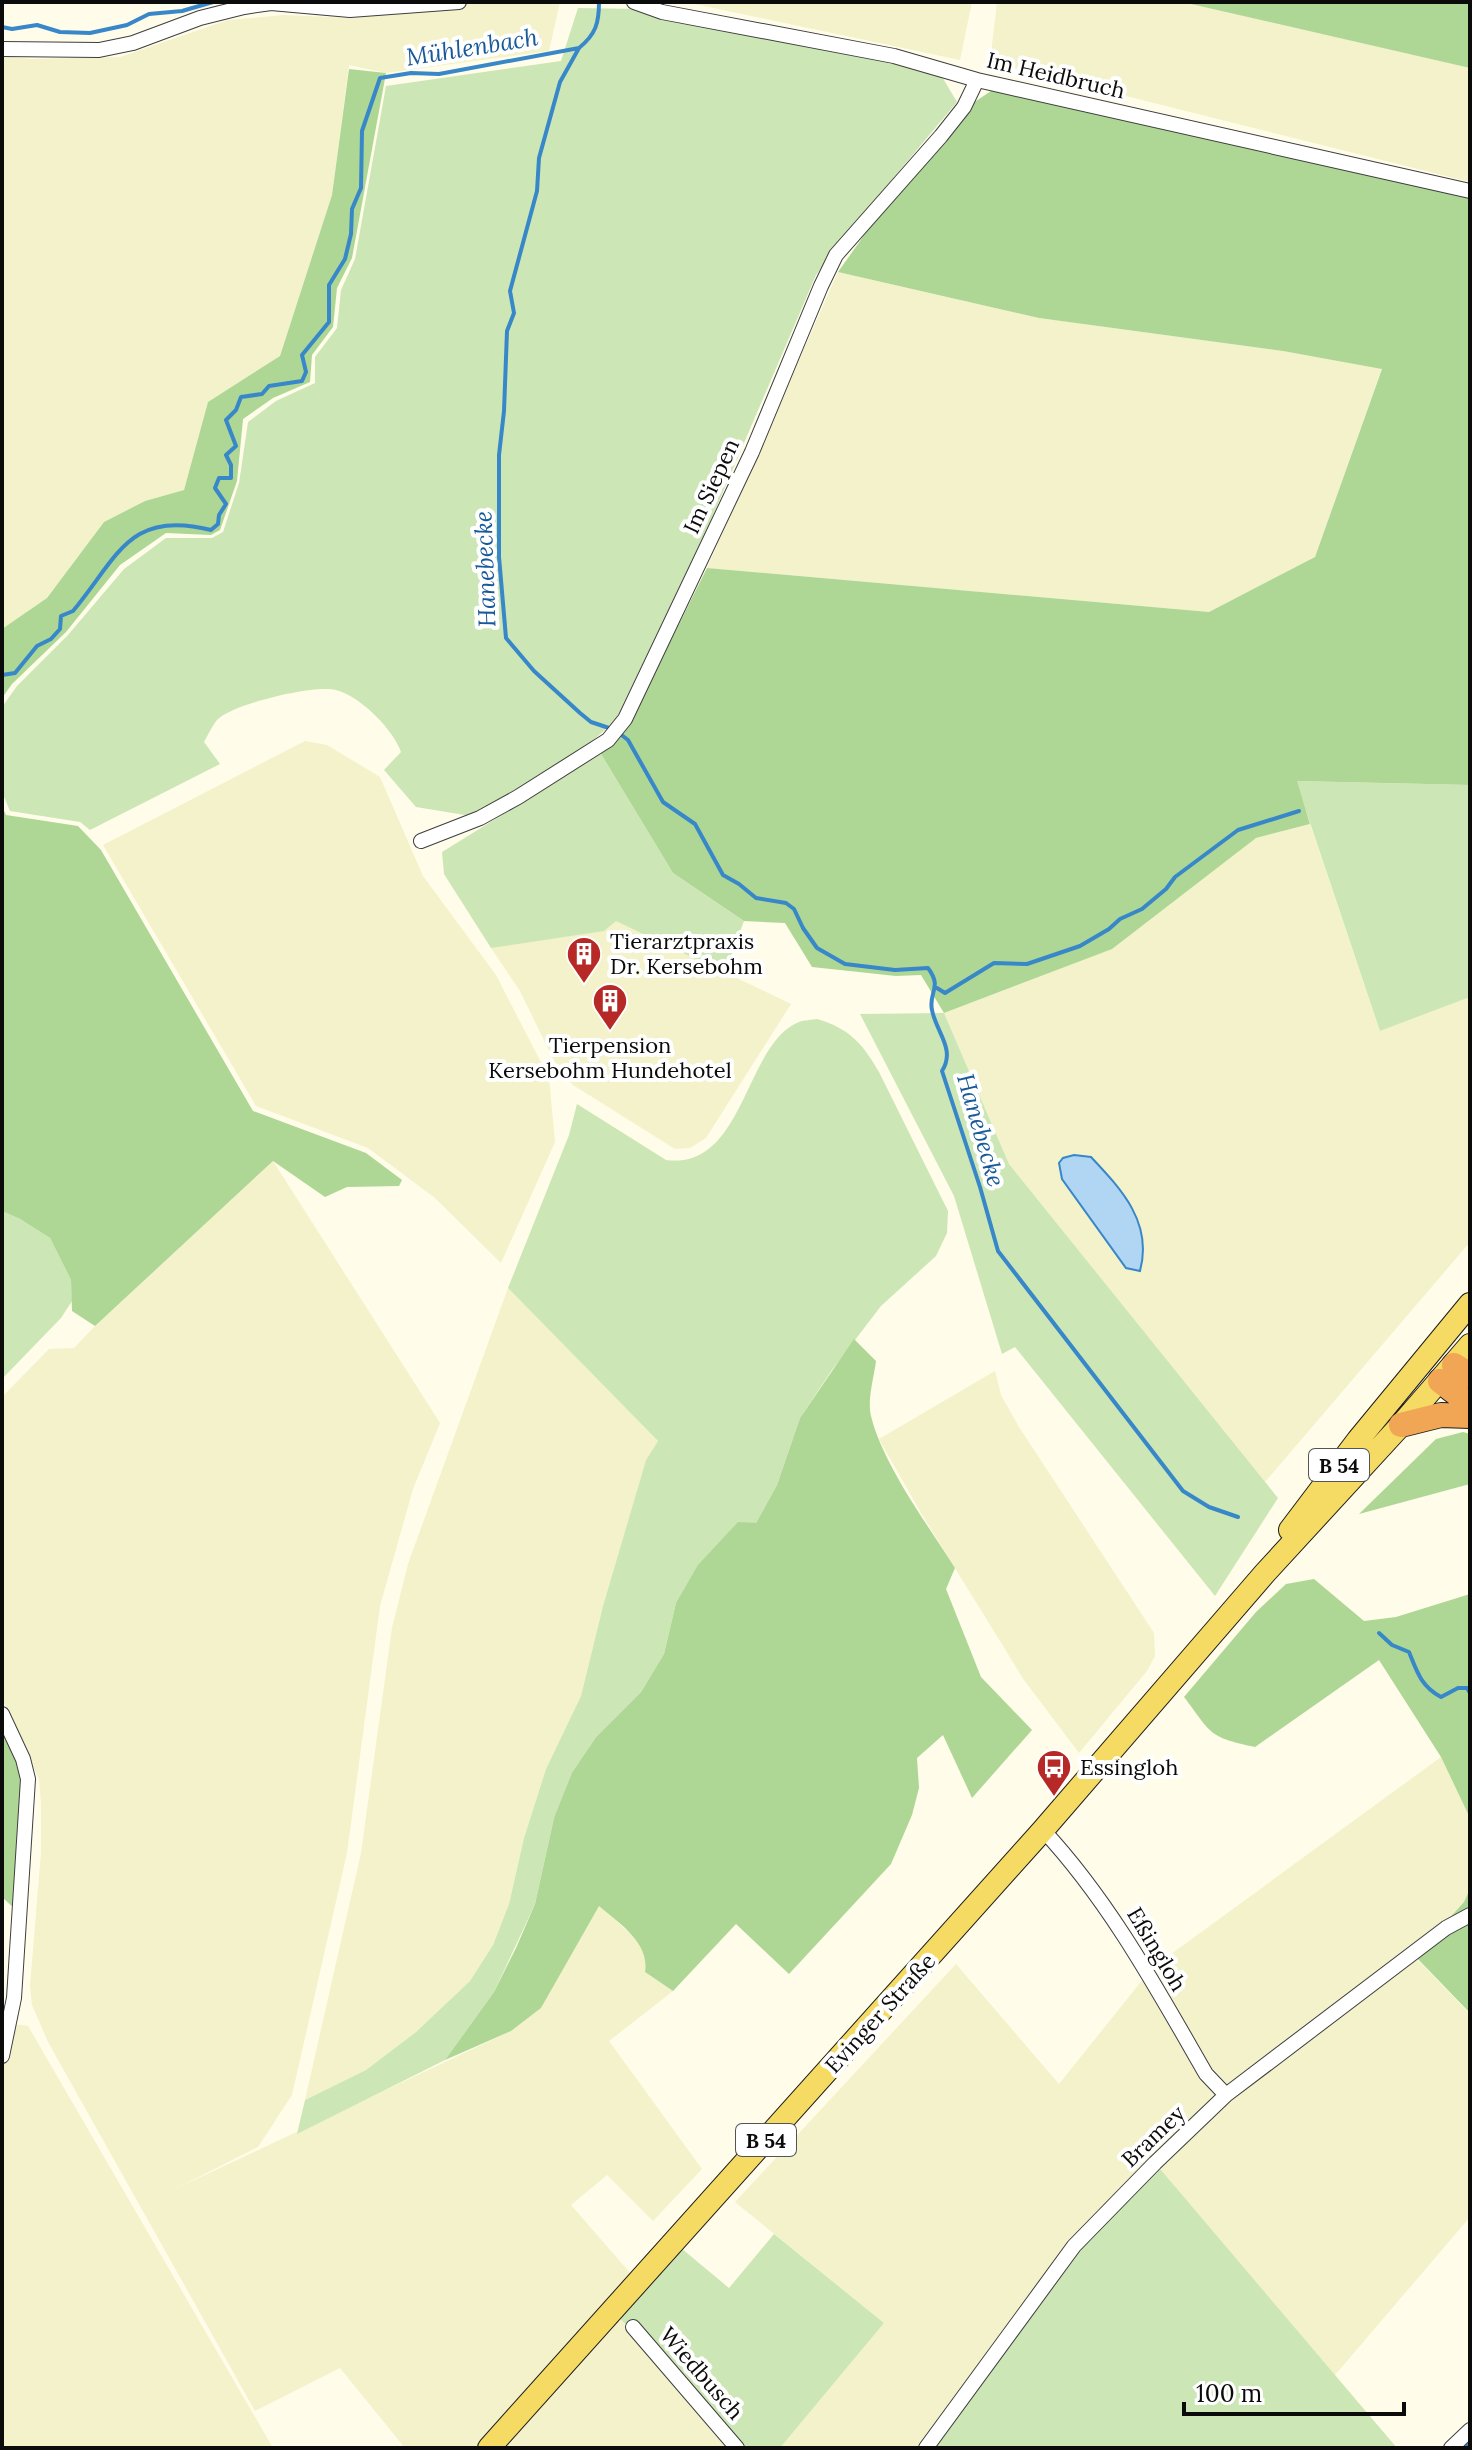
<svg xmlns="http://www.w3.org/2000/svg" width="1472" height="2450" viewBox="0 0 1472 2450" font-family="Lora,serif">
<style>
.farmland{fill:#f3f2cb}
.green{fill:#cce7b5}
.forest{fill:#aed795}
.water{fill:#b0d6f4;stroke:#3887c9;stroke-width:2}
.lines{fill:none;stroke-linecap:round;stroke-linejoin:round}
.stream{stroke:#3887c9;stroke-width:4}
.street-casing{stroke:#3e3e3e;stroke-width:16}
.primary-casing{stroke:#1c1c1c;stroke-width:24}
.highway-casing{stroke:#1c1c1c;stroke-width:26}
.street{stroke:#fff;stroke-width:14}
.primary{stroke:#f5db63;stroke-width:22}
.highway{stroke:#f1a655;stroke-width:24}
.labels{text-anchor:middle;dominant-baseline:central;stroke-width:8;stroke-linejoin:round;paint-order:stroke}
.shield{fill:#fff;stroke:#545454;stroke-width:2}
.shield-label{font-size:20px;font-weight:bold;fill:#0b0b0b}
.street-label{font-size:22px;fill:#0b0b0b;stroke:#fff}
.poi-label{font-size:22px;fill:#0b0b0b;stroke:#fff;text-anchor:start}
.water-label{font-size:24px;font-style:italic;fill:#185999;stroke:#fff}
</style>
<rect width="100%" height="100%" fill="#fffce9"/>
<path class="farmland" d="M 476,2 L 560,2 L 549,51 L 386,73 L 349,65 L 332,195 L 280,356 L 208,402 L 184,490 L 145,501 L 104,522 L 47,598 L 2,629 L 2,56 L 32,59 L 120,57 L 228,20 L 283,15 L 353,18 Z
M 685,2 L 972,2 L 960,60 Z
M 997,2 L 1189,2 L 1470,68 L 1470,182 L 990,62 Z
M 838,272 L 1039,318 L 1283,351 L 1382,368 L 1315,557 L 1209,612 L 707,568 Z
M 305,741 L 327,745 L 380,777 L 423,876 L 496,975 L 549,1078 L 555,1142 L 501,1263 L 435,1198 L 368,1148 L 256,1106 L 103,845 Z
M 1310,824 L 1380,1031 L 1470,997 L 1470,1242 L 1265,1482 L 1009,1164 L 944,1013 L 1111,949 L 1252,839 Z
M 616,920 L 791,1004 L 706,1138 L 690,1148 L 675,1149 L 573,1085 L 557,1067 L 520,991 L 491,948 Z
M 273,1161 L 440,1423 L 413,1489 L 380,1606 L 347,1853 L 292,2095 L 258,2147 L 173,2190 L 511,2031 L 541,2008 L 599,1905 L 639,1942 L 647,1962 L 645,1972 L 673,1991 L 609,2041 L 702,2169 L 653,2221 L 607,2175 L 571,2205 L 638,2282 L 487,2448 L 405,2448 L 340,2368 L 255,2411 L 48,2042 L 32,2005 L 30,1986 L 41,1852 L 41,1804 L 39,1779 L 2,1699 L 2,1397 L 49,1349 L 74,1348 L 95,1326 Z
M 508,1288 L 658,1441 L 646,1460 L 603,1606 L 581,1696 L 546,1769 L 524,1838 L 509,1904 L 493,1945 L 470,1981 L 416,2032 L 366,2070 L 305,2100 L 361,1853 L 392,1628 L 408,1564 Z
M 995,1371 L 1001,1395 L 1019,1427 L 1154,1633 L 1155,1656 L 1147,1671 L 1079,1753 L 1024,1680 L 921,1513 L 879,1439 Z
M 1441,1757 L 1470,1818 L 1470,1889 L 1464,1902 L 1414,1956 L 1470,2014 L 1470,2217 L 1335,2375 L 926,2448 L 780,2448 L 884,2323 L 735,2202 L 956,1964 L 1059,2084 L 1152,1968 Z
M 13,2024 L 28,2026 L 273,2448 L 2,2448 L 2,2068 Z
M 615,2313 L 736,2448 L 499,2448 Z"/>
<path class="green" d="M 578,8 L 640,9 L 938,70 L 957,102 L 853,226 L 816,275 L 708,527 L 615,721 L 582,750 L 471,816 L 416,807 L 384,770 L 401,752 C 393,729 360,696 336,690 C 315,684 232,704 217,720 C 212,726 208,735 204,742 L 220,764 L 90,830 L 80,822 L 10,811 L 2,792 L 2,707 L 17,686 L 68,635 L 124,569 L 166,538 L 212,538 L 223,532 L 239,483 L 248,422 L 276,401 L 315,383 L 315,357 L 337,328 L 341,290 L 355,259 L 386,86 L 561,61 Z
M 601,754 L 673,873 L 744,921 L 725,973 L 616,921 L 604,931 L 491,948 L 444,874 L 442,852 Z
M 1296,781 L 1470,785 L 1470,997 L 1380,1031 Z
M 944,1013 L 1009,1164 L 1278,1498 L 1215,1596 L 1015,1347 L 1002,1354 L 954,1196 L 860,1014 Z
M 817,1019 C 849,1028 863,1044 879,1072 L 948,1211 L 947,1233 L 936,1256 L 881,1306 L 832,1370 L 800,1418 L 777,1485 L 756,1523 L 676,1603 L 664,1654 L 641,1692 L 597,1736 L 554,1818 L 535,1904 L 494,1992 L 445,2060 L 297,2134 L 305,2100 L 366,2070 L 416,2032 L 470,1981 L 493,1945 L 509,1904 L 524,1838 L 546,1769 L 581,1696 L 603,1606 L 646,1460 L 658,1441 L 508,1288 L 569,1135 L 577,1104 L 666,1160 C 745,1170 744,1044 799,1022 C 804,1020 812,1020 817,1019 Z
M 2,1211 L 20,1219 L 50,1238 L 71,1280 L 72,1301 L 61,1318 L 2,1379 Z
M 1155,2163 L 1397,2448 L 926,2448 L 1074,2246 Z
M 774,2234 L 884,2323 L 780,2448 L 737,2448 L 615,2313 L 675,2243 L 729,2288 Z"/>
<path class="forest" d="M 1189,2 L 1470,2 L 1470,68 L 1191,4 Z
M 349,69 L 386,73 L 352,258 L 337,288 L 333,327 L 312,355 L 310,382 L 273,398 L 243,419 L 237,481 L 220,530 L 211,535 L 166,533 L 120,565 L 66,632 L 12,684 L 2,698 L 2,629 L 47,598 L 104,522 L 145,501 L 184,490 L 208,402 L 280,356 L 332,195 Z
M 991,91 L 1013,91 L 1470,190 L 1470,785 L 1297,781 L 1310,824 L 1256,838 L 1112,949 L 944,1013 L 921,975 L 896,976 L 812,967 L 785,923 L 744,921 L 673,873 L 601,754 L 628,726 L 707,568 L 1209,612 L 1315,557 L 1382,369 L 1283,351 L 1039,318 L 838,272 L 870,227 L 973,103 Z
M 2,806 L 6,815 L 78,826 L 101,850 L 253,1111 L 366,1153 L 402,1180 L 399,1186 L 347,1187 L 325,1197 L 273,1161 L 95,1326 L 72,1311 L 71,1280 L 50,1238 L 20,1219 L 2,1211 Z
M 854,1339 L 876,1361 C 874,1377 867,1400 871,1416 C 883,1465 928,1525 955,1568 L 946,1589 L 981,1677 L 1032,1730 L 972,1798 L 943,1735 L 917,1758 L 919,1788 L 912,1815 L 891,1864 L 789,1974 L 736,1924 L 673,1991 L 645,1972 C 650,1943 619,1923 599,1906 L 541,2008 L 511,2031 L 445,2060 L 494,1992 L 516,1948 L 535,1904 L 554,1818 L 572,1773 L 597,1736 L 641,1692 L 664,1654 L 676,1603 L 698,1565 L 738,1522 L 756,1523 L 777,1485 L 800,1418 Z
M 1463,1432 L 1470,1434 L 1470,1484 L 1359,1514 L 1436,1439 Z
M 1314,1579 L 1364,1621 L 1396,1617 L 1470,1594 L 1470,1818 L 1441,1757 L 1379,1660 L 1255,1747 C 1208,1737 1212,1734 1184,1697 L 1256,1612 L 1286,1584 Z
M 2,1726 L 18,1758 L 25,1787 L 18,1912 L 2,1897 Z
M 1470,1889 L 1470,2013 L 1415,1956 L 1464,1902 Z"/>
<path class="water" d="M 1074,1155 L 1091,1157 C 1122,1190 1153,1223 1140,1271 L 1126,1268 L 1062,1179 L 1059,1163 L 1063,1158 Z"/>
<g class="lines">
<path class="stream" d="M 2,27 L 12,29 L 37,25 L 60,32 L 90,33 L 127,25 L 149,14 L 182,11 L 213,2
M 579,48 L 560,82 L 539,158 L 537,191 L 510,291 L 514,313 L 507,331 L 504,411 L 499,455 L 499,557 L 506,638 L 534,671 L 580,713 L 591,722 L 612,729
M 2,675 L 15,673 L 37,646 L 51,639 L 60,629 L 61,616 L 73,611 C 118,557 129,509 211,530 L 218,524 L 219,515 L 226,504 L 215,488 L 219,478 L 231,478 L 231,465 L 226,455 L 236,446 L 226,420 L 236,410 L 241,397 L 262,394 L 269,386 L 302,381 L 306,372 L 302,355 L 329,322 L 329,285 L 345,259 L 351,234 L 352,209 L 361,188 L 362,131 L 380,78 L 411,73 L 439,74 L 579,48 C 596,34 599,23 599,2
M 619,733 L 628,740 L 663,802 L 695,824 L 723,875 L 739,884 L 756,898 L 786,903 L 794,909 L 803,928 L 817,948 L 845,964 L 895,970 L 928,968 C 943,988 928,992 932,1010 C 936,1032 956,1049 942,1071 L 980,1187 L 998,1251 L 1183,1491 L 1209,1507 L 1238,1517
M 937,988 L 945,993 L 994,963 L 1027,964 L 1080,946 L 1109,929 L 1120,919 L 1142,909 L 1166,889 L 1175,877 L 1238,830 L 1299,811
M 1379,1633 L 1392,1645 L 1409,1652 C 1417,1672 1421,1686 1441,1697 L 1458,1688 L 1467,1688 L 1470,1693
M 1464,2448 L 1470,2443"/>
<defs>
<path id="street" d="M 634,2 L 662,12 L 894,56 L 977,80 L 1470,191
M 2,49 L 99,50 L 133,43 L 200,18 L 244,7 L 271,3 L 350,10 L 459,2
M 421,841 L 480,818 L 518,797 L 608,740 L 625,719 L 752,452 L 821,286 L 836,255 L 941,136 L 964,107 L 977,80
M 2,1714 L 23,1759 L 28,1779 L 14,1998 L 2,2056
M 1043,1830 C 1110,1902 1157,1989 1206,2074 L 1226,2095
M 633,2327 L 737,2448
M 926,2448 L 1074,2246 L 1155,2163 L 1226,2095 L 1446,1928 L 1470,1915
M 1451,2448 L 1470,2430"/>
<path id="primary" d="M 1290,1530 L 1358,1440 L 1470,1304
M 489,2448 L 1043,1830 L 1265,1573 L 1401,1425 L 1470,1345"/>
<path id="highway" d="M 1454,1365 L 1470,1375
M 1440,1381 L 1470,1404
M 1401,1425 L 1441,1415 L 1470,1416"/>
</defs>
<use href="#street" class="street-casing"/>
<use href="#primary" class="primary-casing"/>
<use href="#highway" class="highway-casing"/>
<use href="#street" class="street"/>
<use href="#primary" class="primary"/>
<use href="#highway" class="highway"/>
</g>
<defs>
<symbol id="building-pin" viewBox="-11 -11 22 30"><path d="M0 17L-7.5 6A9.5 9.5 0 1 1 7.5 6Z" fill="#b72927" stroke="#fff"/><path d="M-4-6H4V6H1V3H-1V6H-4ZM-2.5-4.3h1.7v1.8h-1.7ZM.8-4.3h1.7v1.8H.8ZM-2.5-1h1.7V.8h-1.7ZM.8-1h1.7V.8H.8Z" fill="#fff"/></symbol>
<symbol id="bus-pin" viewBox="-11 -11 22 30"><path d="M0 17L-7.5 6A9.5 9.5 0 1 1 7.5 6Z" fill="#b72927" stroke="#fff"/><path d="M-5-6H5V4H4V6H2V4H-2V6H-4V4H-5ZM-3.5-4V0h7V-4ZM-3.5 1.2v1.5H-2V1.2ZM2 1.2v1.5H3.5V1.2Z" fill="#fff"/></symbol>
</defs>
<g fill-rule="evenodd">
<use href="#building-pin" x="564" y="934" width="40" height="54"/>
<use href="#building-pin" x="590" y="981" width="40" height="54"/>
<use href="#bus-pin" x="1034" y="1747" width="40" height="54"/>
</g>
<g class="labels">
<g class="shield">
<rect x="1309" y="1449" width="60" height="32" rx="6"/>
<rect x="736" y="2124" width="60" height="32" rx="6"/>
</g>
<g class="shield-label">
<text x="1339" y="1465">B 54</text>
<text x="766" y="2140">B 54</text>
</g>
<g class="street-label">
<text transform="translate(1056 75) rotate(13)">Im Heidbruch</text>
<text transform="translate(711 486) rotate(-65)">Im Siepen</text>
<text transform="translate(1157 1949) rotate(59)">Eßingloh</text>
<text transform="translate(880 2013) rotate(-48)">Evinger Straße</text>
<text transform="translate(1153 2136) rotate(-44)">Bramey</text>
<text transform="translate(702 2373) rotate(49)">Wiedbusch</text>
</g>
<g class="poi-label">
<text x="610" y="941">Tierarztpraxis<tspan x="610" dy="25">Dr. Kersebohm</tspan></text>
<text x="610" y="1045" text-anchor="middle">Tierpension<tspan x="610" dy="25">Kersebohm Hundehotel</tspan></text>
<text x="1080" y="1767">Essingloh</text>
</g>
<g class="water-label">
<text transform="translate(472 47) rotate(-9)">Mühlenbach</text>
<text transform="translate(485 569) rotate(-92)">Hanebecke</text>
<text transform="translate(981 1130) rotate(74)">Hanebecke</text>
</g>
</g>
<rect width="1472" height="2450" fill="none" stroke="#0b0b0b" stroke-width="8"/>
<path d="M1184 2402v12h220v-12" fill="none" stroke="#0b0b0b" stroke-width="4"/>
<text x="1196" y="2402" font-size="24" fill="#0b0b0b" stroke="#ffffff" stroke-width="6" paint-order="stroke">100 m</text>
</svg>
